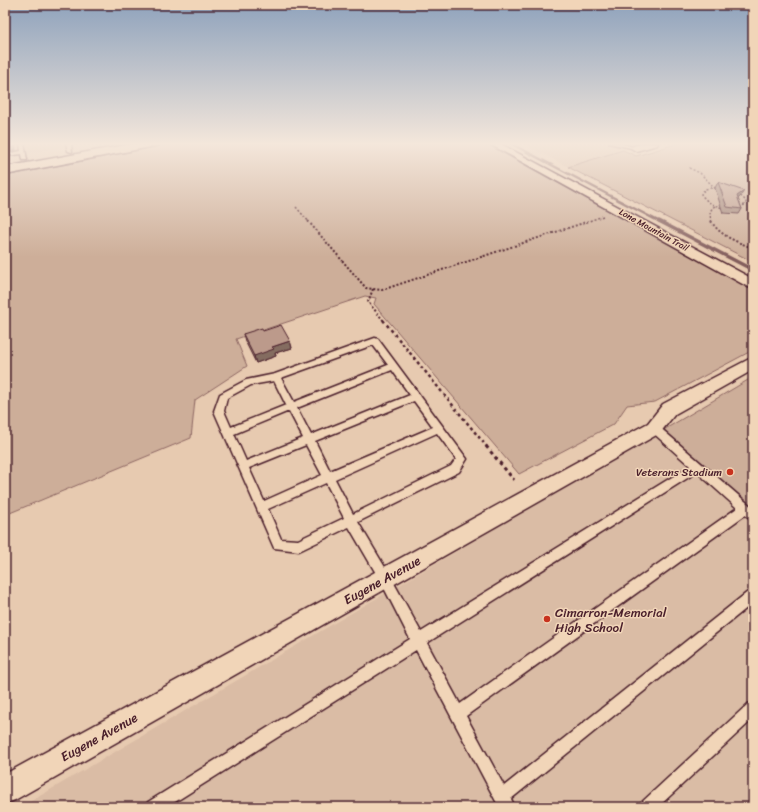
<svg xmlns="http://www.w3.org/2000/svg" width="758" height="812" viewBox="0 0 758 812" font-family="Sriracha,sans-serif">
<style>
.built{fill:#dabca5}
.green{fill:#cdae99;stroke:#8c6662}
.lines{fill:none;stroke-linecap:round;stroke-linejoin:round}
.stream-far1{stroke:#825d5b;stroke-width:2.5}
.stream{stroke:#825d5b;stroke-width:3.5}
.service-casing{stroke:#4a1f2b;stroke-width:3}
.minor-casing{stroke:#4a1f2b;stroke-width:3}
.primary-casing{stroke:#4a1f2b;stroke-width:3}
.path-far3{stroke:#4a1f2b;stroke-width:1.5;stroke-dasharray:2 2;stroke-linecap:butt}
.path-far2{stroke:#4a1f2b;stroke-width:2;stroke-dasharray:2 2;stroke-linecap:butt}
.path-far1{stroke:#4a1f2b;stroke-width:2.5;stroke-dasharray:3 3;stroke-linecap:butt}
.path{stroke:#4a1f2b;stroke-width:3;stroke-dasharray:3.5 3.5;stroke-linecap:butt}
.service{fill:#f1d5b8;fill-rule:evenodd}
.minor{fill:#f1d5b8;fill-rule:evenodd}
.primary{fill:#f1d5b8;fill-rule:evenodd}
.wall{fill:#a28478;stroke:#4a1f2b}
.shaded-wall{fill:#846c61;stroke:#4a1f2b}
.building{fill:#bc9a8b;stroke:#4a1f2b}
.poi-dot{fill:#c8321e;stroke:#f1d5b8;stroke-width:1.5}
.labels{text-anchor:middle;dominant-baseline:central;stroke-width:3;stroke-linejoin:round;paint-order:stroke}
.far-street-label{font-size:9px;fill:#4a1f2b;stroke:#f1d5b8}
.poi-label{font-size:11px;fill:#4a1f2b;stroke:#f1d5b8;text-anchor:end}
.near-street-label{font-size:13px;fill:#4a1f2b;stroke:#f1d5b8}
.near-poi-label{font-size:13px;fill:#4a1f2b;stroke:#f1d5b8;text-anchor:start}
</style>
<rect width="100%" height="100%" fill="#e7cab0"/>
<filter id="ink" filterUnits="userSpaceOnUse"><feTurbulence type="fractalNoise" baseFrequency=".025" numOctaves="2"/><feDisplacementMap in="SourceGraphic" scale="8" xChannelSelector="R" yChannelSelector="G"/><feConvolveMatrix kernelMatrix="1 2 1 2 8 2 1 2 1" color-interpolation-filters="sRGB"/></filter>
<g filter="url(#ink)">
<path class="built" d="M 5,143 L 87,143 L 5,157 Z
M 522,143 L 633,143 L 623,150 L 568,167 Z
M 753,377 L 753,807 L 21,807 L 660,432 Z"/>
<path class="green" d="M 177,143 L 482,143 L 490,146 L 753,290 L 753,350 L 655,402 L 627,405 L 614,424 L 519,474 L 374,304 L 376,298 L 365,296 L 236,339 L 247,366 L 195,400 L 191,438 L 5,515 L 5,176 Z
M 679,143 L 753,143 L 753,262 L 568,167 L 623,150 L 636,156 Z
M 753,377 L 753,511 L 660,432 Z"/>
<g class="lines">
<path class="stream-far1" d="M 510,143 L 660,222"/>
<path class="stream" d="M 659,221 L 753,270"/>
<defs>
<path id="service" d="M 20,143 L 24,143 L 27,160 L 23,160 L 22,154 L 5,156 L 5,154 L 21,151 Z
M 66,143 L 72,143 L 71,144 L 72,152 L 68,151 Z
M 609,143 L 618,143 L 638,148 L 636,149 Z
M 375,338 L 378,339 L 467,459 L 459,472 L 358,522 L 389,574 L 421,632 L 690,466 L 651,431 L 649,428 L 651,425 L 657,425 L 753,508 L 753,520 L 745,515 L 466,716 L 504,786 L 749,591 L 753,589 L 753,603 L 511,799 L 515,807 L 499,807 L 416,650 L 167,807 L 145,807 L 148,802 L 410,639 L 381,582 L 349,527 L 299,551 L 274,548 L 214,411 L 220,394 L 246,380 L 275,374 ZM 373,345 L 388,365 L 294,402 L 281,378 ZM 392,370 L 410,395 L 311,435 L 297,408 ZM 274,381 L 286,405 L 231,427 L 224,411 L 227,398 L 251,385 ZM 414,401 L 433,427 L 330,471 L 315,441 ZM 289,411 L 303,438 L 246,461 L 234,434 ZM 437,433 L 456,459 L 451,466 L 353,514 L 335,479 ZM 306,445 L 322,475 L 264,501 L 249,468 ZM 697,472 L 737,508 L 460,704 L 427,643 ZM 326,483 L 344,518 L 298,540 L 281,539 L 268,509 Z
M 753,702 L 753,719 L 658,807 L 639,807 L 642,802 L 748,704 Z"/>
<path id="minor" d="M 488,143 L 499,143 L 753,279 L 753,288 L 748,287 Z
M 644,143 L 658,143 L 657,145 L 636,151 L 631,148 L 633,146 Z
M 753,357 L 753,370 L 675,414 L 660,433 L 15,800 L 5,804 L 5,774 L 648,423 L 663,404 Z"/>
<path id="primary" d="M 137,143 L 161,143 L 159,145 L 155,146 L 5,175 L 5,167 Z"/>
</defs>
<use href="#service" class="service-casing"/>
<use href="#minor" class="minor-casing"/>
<use href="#primary" class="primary-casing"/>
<path class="path-far3" d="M 689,168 L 700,173 L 715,188
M 710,188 C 724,188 736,190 746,201 L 746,204 C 732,213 710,208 701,194 L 705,189 Z
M 296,207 L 309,222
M 586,222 L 603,216
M 712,222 C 709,214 709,210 716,205"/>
<path class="path-far2" d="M 308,221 L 366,288 L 382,290 L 589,221
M 711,221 C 720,236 737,242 753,248
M 373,289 L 368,302 L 384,321"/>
<path class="path-far1" d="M 383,320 L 487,447"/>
<path class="path" d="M 486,446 L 514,480"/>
<use href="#service" class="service"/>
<use href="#minor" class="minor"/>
<use href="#primary" class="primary"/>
</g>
<path class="wall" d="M 718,182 L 740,197 L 738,199 L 742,209 L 739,214 L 723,213 L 715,188 Z
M 263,331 L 290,341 L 292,348 L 275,353 L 276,356 L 256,363 L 245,341 L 243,334 Z"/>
<path class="shaded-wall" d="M 13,143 L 15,143 L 16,150 L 5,154 L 5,150 Z
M 744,191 L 740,197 L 733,202 L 737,196 Z
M 290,341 L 292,348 L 275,353 L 276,356 L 256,363 L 254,356 L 272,347 Z"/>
<path class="building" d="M 5,143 L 13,143 L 14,147 L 5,150 Z
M 718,182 L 744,191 L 737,196 L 742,209 L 727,207 Z
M 281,325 L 290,341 L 272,347 L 274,349 L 254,356 L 243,334 L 262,328 L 263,331 Z"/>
</g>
<linearGradient id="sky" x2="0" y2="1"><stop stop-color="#8ea2bc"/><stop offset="0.56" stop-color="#f4e7db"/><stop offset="1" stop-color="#f4e7db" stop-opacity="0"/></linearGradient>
<rect width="758" height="257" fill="url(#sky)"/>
<g class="poi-dot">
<circle cx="730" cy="472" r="4"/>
<circle cx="547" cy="619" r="4"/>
</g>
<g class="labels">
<g class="far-street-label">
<text transform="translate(654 230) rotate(29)">Lone Mountain Trail</text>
</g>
<g class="poi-label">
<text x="722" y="472">Veterans Stadium</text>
</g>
<g class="near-street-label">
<text transform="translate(382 580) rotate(-29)">Eugene Avenue</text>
<text transform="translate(99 737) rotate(-29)">Eugene Avenue</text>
</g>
<g class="near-poi-label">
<text x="555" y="612">Cimarron-Memorial<tspan x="555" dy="15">High School</tspan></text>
</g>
</g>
<rect width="758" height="812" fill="none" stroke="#f1d5b8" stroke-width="20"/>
<rect x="10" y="10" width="738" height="792" fill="none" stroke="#4a1f2b" stroke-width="1.5" filter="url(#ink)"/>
</svg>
